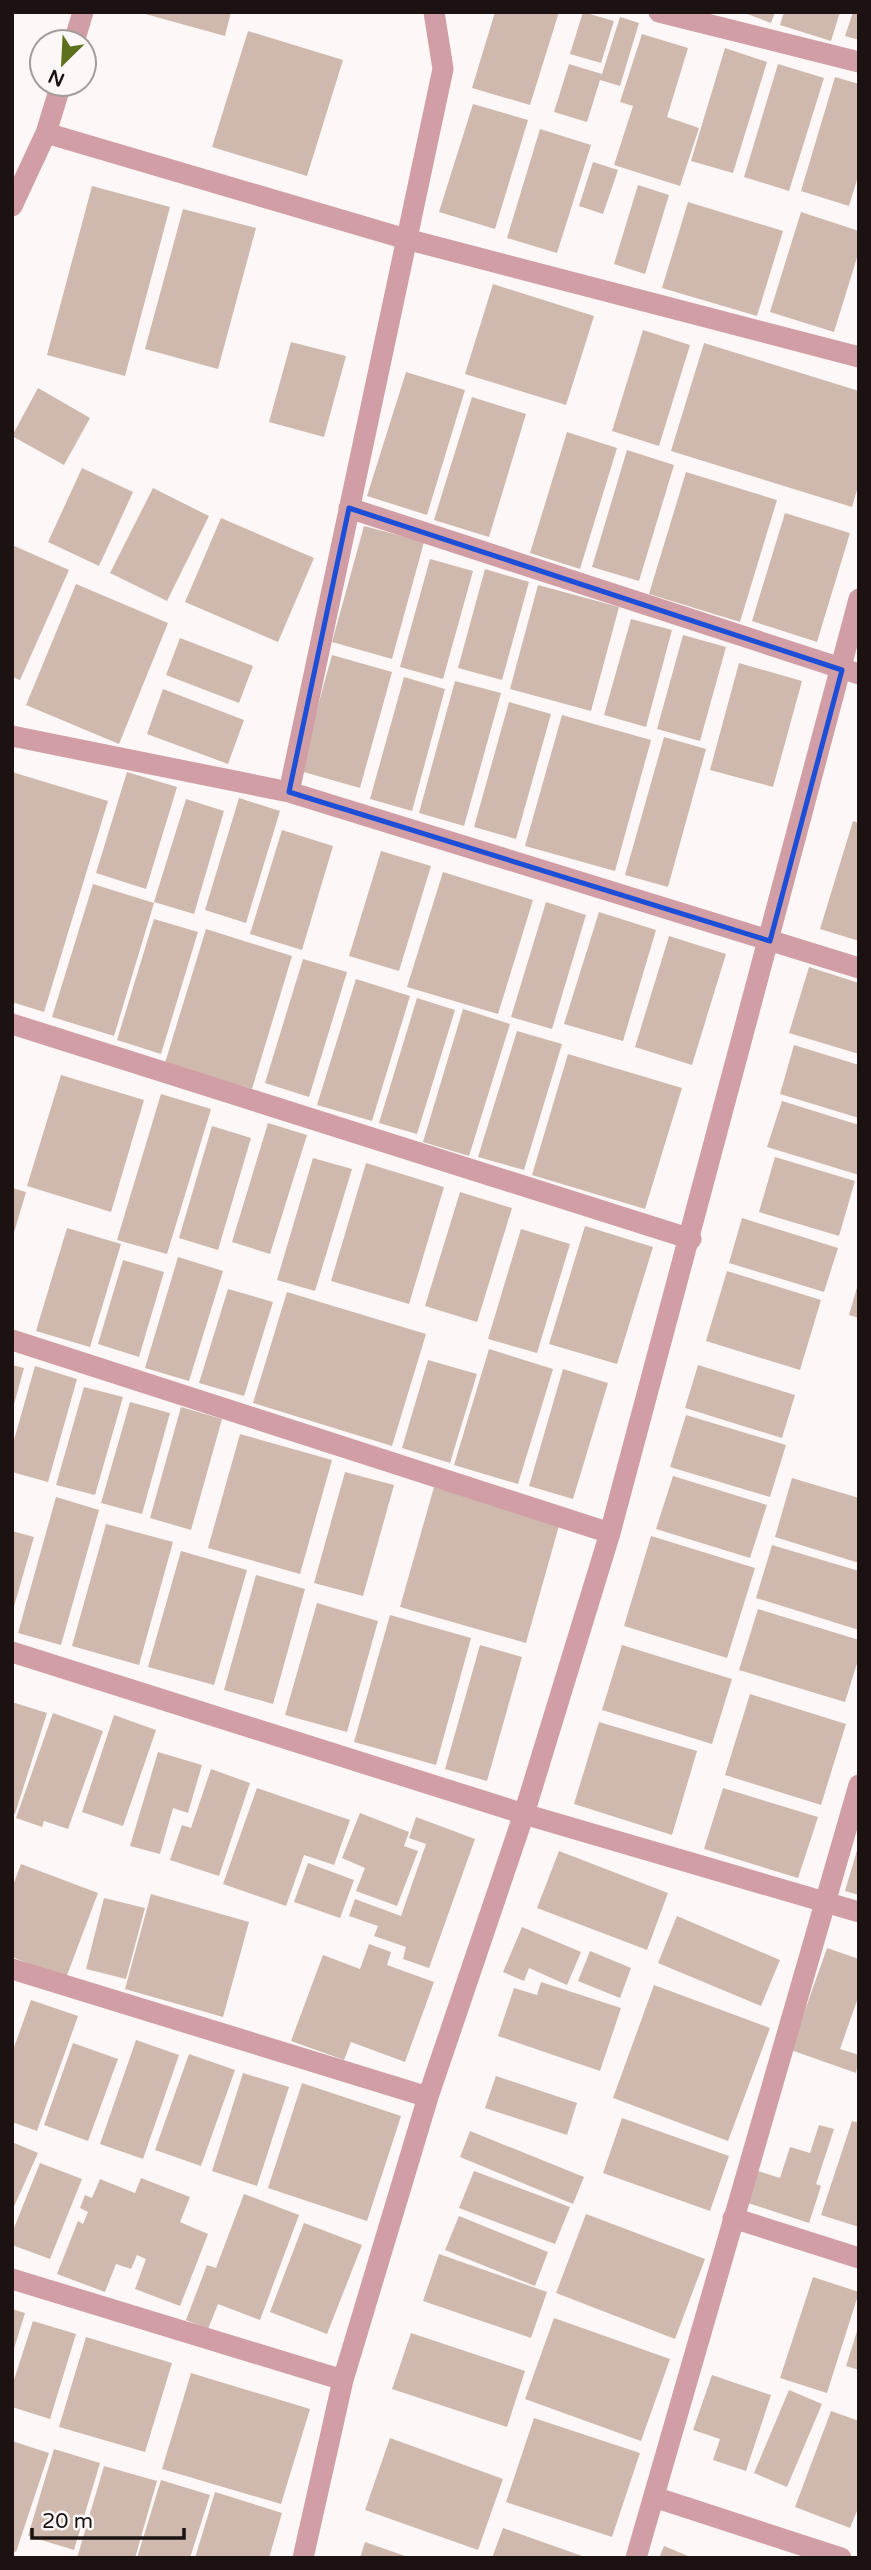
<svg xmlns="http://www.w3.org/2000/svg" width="871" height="2570" viewBox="0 0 871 2570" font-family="'Varela Round',sans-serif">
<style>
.building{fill:#cfb8ad}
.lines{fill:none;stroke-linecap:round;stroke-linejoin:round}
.minor{stroke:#d09ea4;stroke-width:21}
.marked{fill:none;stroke:#1d4ed8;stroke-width:5;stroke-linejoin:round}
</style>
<rect width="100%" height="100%" fill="#fdf8f7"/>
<path class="building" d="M 138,12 L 231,12 L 225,36 Z
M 495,12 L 559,12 L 530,105 L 472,88 Z
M 583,12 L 614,21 L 601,63 L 570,54 Z
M 742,12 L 775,12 L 771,23 Z
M 784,12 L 840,12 L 831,41 L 780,25 Z
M 853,12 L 859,12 L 859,40 L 845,36 Z
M 620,17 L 639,23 L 620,86 L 600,80 L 587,122 L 554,112 L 569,64 L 602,74 Z
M 248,31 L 343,60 L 307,176 L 212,147 Z
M 642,34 L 688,48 L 667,117 L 699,128 L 680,186 L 614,165 L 633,106 L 620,102 Z
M 725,48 L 767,62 L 733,173 L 691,161 Z
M 778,64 L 824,78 L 789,191 L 744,177 Z
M 835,77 L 859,84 L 859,173 L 849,206 L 801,191 Z
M 473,104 L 528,120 L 495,229 L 439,212 Z
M 540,129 L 591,145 L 557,253 L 507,238 Z
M 593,162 L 618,170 L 603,214 L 579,206 Z
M 638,185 L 669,195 L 645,274 L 614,264 Z
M 92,186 L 170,207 L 125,376 L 47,355 Z
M 688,202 L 783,231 L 757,316 L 662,288 Z
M 183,209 L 256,228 L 218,369 L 145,349 Z
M 801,212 L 859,231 L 859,251 L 834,332 L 770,312 Z
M 493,284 L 594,316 L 566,405 L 465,374 Z
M 643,330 L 690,345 L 659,446 L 612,431 Z
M 291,342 L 346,356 L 324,437 L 269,422 Z
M 704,343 L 859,391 L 859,483 L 852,507 L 671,451 Z
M 406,372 L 465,390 L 427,515 L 367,496 Z
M 38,388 L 90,418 L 64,465 L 12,436 Z
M 472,397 L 526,414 L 489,537 L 434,520 Z
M 567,432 L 617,448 L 580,569 L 530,553 Z
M 627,450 L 674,465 L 639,581 L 592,567 Z
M 82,468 L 133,492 L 99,566 L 48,542 Z
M 686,472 L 777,500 L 740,622 L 649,594 Z
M 153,488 L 209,516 L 167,601 L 110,573 Z
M 785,513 L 850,533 L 817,642 L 752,621 Z
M 221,518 L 314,558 L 278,642 L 185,602 Z
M 364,526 L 424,542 L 392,659 L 332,642 Z
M 12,545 L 69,570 L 20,680 L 12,677 Z
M 430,559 L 473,571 L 443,679 L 400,667 Z
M 485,569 L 529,582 L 502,680 L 458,668 Z
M 76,584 L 168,623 L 119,744 L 26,705 Z
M 538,585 L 619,607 L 591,711 L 510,689 Z
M 631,619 L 672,630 L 646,727 L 604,715 Z
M 683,635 L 726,647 L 700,741 L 657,729 Z
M 180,638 L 253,666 L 239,703 L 166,675 Z
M 332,655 L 392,672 L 360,788 L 300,771 Z
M 739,663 L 802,681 L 773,787 L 710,770 Z
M 404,677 L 445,689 L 412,811 L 370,799 Z
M 455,681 L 501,693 L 464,826 L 419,813 Z
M 163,689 L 244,720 L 228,764 L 147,734 Z
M 509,702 L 551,714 L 516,839 L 474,827 Z
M 562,715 L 651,740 L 615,871 L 525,846 Z
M 664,737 L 706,749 L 668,887 L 625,875 Z
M 12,772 L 108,801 L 44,1012 L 12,1002 Z
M 127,772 L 177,787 L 146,889 L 96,873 Z
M 239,798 L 280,811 L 246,923 L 205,910 Z
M 186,799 L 224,811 L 194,914 L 154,902 Z
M 853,821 L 859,823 L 859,941 L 820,929 Z
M 282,830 L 333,846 L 302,950 L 250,934 Z
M 381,851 L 431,866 L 399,971 L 349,956 Z
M 443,872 L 533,900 L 498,1014 L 407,987 Z
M 93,884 L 154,903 L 114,1036 L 52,1017 Z
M 546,902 L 586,915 L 552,1029 L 511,1017 Z
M 599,912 L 656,930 L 623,1041 L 564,1024 Z
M 154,919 L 198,932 L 161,1054 L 117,1040 Z
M 206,929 L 292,956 L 252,1089 L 165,1063 Z
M 669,936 L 726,954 L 692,1065 L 635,1047 Z
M 303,959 L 347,972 L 309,1097 L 265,1083 Z
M 809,967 L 859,983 L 859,1054 L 789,1033 Z
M 356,979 L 410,996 L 372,1121 L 317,1105 Z
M 417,998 L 455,1010 L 417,1134 L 379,1123 Z
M 463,1009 L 510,1024 L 469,1156 L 423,1142 Z
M 517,1031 L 562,1044 L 524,1170 L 478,1157 Z
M 794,1045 L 859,1065 L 859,1118 L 780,1094 Z
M 568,1054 L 682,1088 L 645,1209 L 532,1175 Z
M 61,1075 L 144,1100 L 111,1212 L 27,1186 Z
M 161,1094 L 211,1109 L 167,1254 L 117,1240 Z
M 782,1101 L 859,1125 L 859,1175 L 767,1147 Z
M 268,1123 L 307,1135 L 270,1254 L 232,1242 Z
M 212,1126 L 251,1138 L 218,1250 L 179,1238 Z
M 775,1157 L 855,1181 L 839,1236 L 759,1212 Z
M 313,1158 L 352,1169 L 315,1291 L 277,1280 Z
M 366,1163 L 444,1187 L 409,1304 L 331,1281 Z
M 12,1188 L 26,1192 L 13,1236 L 12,1236 Z
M 460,1192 L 512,1208 L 477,1322 L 425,1306 Z
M 742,1218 L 838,1248 L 824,1292 L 729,1263 Z
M 585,1226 L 653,1247 L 617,1364 L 549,1344 Z
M 67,1228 L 121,1244 L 90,1347 L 36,1331 Z
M 521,1229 L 570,1244 L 537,1353 L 488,1339 Z
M 178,1257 L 223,1271 L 189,1381 L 145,1368 Z
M 123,1260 L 164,1272 L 139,1357 L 98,1344 Z
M 727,1271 L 821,1300 L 800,1370 L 706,1341 Z
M 858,1284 L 859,1284 L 859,1318 L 849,1315 Z
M 228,1289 L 273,1302 L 244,1396 L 199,1383 Z
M 287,1292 L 426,1334 L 392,1446 L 253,1403 Z
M 489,1349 L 553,1369 L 518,1484 L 454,1465 Z
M 428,1360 L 477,1374 L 450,1463 L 402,1448 Z
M 12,1365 L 24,1368 L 13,1408 L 12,1407 Z
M 698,1365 L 795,1395 L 782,1438 L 685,1408 Z
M 35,1366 L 77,1379 L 48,1482 L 12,1472 L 12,1447 Z
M 563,1369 L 608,1383 L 573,1499 L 529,1486 Z
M 84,1387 L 123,1397 L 95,1495 L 56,1485 Z
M 130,1402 L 170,1413 L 142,1514 L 101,1503 Z
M 181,1407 L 222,1419 L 191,1530 L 150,1518 Z
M 686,1415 L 786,1445 L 770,1497 L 670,1467 Z
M 240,1434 L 332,1460 L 300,1574 L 208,1548 Z
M 345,1472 L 394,1485 L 363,1596 L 314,1583 Z
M 673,1476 L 767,1505 L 750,1558 L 656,1529 Z
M 792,1478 L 859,1498 L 859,1563 L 775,1537 Z
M 434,1487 L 560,1522 L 526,1643 L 400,1607 Z
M 56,1497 L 99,1510 L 61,1645 L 18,1633 Z
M 106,1524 L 173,1542 L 139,1665 L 72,1646 Z
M 12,1531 L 34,1537 L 13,1610 L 12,1610 Z
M 651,1536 L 755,1568 L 727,1658 L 624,1626 Z
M 772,1545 L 859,1571 L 859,1630 L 756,1598 Z
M 181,1551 L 247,1570 L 214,1685 L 148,1667 Z
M 256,1575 L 305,1589 L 273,1704 L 224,1690 Z
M 317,1603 L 378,1621 L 347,1732 L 285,1715 Z
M 758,1609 L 859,1640 L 859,1657 L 845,1702 L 739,1670 Z
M 390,1615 L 471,1638 L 436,1765 L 354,1742 Z
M 480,1645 L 522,1657 L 487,1781 L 445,1769 Z
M 622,1645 L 732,1679 L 712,1744 L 602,1710 Z
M 750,1694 L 846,1724 L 821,1805 L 725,1775 Z
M 12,1702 L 47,1713 L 15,1814 L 12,1813 Z
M 53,1713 L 103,1731 L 68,1829 L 44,1821 L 42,1827 L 16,1818 Z
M 114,1715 L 156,1730 L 123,1826 L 82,1812 Z
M 599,1722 L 697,1751 L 672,1835 L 574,1804 Z
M 158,1752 L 202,1765 L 188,1813 L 173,1808 L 160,1854 L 130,1846 Z
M 211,1769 L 250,1783 L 219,1876 L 170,1860 L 182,1825 L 191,1828 Z
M 257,1788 L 350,1820 L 334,1865 L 304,1855 L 286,1906 L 223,1884 Z
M 723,1788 L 818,1817 L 798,1878 L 704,1849 Z
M 360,1813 L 409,1832 L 404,1846 L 418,1851 L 397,1906 L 356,1891 L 365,1868 L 342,1858 Z
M 416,1817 L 475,1839 L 429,1968 L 403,1959 L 406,1947 L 374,1936 L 378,1926 L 349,1916 L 355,1899 L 401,1916 L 426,1844 L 409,1838 Z
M 858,1847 L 859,1847 L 859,1895 L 845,1891 Z
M 559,1851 L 668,1893 L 647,1950 L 537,1908 Z
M 308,1863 L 354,1880 L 340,1918 L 294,1902 Z
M 21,1864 L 98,1893 L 66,1978 L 12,1957 L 12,1888 Z
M 151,1894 L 249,1922 L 223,2017 L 125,1989 Z
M 104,1898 L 145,1908 L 126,1979 L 86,1969 Z
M 677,1916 L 780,1960 L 761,2006 L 658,1963 Z
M 522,1927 L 581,1952 L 567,1985 L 529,1968 L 524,1981 L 503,1972 Z
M 369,1944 L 391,1952 L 387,1965 L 434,1982 L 405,2062 L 351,2042 L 344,2060 L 291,2041 L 323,1955 L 360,1969 Z
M 827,1948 L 859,1959 L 859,1995 L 840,2049 L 859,2055 L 856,2073 L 791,2050 Z
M 590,1951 L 631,1968 L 620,1998 L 578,1981 Z
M 541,1982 L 621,2008 L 600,2071 L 498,2036 L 514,1988 L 537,1995 Z
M 654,1985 L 770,2028 L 728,2141 L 613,2098 Z
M 31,2000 L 78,2016 L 37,2131 L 12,2122 L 12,2053 Z
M 136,2040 L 179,2055 L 143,2159 L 100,2144 Z
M 73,2043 L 118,2059 L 88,2141 L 44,2125 Z
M 189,2054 L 235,2070 L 201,2166 L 155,2150 Z
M 243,2073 L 289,2087 L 257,2186 L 212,2171 Z
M 496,2076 L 577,2103 L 567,2135 L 485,2108 Z
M 302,2083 L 401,2116 L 367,2221 L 268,2188 Z
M 622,2118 L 729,2156 L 710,2211 L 603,2173 Z
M 852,2121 L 859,2123 L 859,2227 L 821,2215 Z
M 819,2125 L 834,2129 L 816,2184 L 821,2186 L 809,2223 L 748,2203 L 758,2171 L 780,2178 L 790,2147 L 810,2153 Z
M 470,2131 L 584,2177 L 573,2204 L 460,2157 Z
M 12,2142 L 38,2153 L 12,2211 Z
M 40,2163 L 82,2179 L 50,2259 L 12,2245 L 12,2233 Z
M 474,2171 L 570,2207 L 555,2244 L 459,2208 Z
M 141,2178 L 190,2197 L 180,2222 L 208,2234 L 180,2306 L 135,2289 L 146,2259 L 137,2255 L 131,2269 L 116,2264 L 105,2292 L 57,2274 L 78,2221 L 83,2224 L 88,2212 L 80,2208 L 85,2195 L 92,2198 L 100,2179 L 135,2193 Z
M 244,2194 L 299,2215 L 260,2320 L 218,2304 L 208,2329 L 186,2320 L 207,2265 L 216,2268 Z
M 586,2214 L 705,2259 L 675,2339 L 556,2293 Z
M 459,2216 L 548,2252 L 535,2286 L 445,2250 Z
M 304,2223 L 362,2245 L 327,2334 L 270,2312 Z
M 439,2254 L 547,2292 L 531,2338 L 423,2301 Z
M 813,2277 L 859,2292 L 827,2393 L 780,2378 Z
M 12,2309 L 25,2313 L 13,2352 L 12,2352 Z
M 554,2318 L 670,2359 L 641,2441 L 525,2399 Z
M 33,2321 L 76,2334 L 50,2419 L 12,2407 L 12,2386 Z
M 858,2328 L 859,2328 L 859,2370 L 846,2366 Z
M 411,2333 L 525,2371 L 507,2427 L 392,2389 Z
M 86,2337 L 172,2363 L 145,2452 L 59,2427 Z
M 191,2373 L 310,2409 L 281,2504 L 162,2469 Z
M 712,2375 L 771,2395 L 746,2471 L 713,2460 L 720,2439 L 693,2430 Z
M 789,2390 L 822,2404 L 787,2487 L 754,2473 Z
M 831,2411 L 859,2421 L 859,2506 L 850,2528 L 795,2507 Z
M 534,2418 L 640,2453 L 612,2537 L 506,2502 Z
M 390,2438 L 503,2479 L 478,2550 L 365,2510 Z
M 12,2441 L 49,2453 L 16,2552 L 12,2551 Z
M 54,2449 L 100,2463 L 74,2550 L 28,2536 Z
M 104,2466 L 157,2481 L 135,2558 L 77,2558 Z
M 161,2480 L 210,2495 L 190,2558 L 137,2558 Z
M 215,2492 L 282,2513 L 269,2558 L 195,2558 Z
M 503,2528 L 585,2557 L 585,2558 L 492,2558 Z
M 365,2542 L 408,2557 L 408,2558 L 360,2558 Z
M 664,2546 L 693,2558 L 659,2558 Z"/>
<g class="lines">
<path class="minor" d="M 659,12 L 859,62
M 74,42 L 83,12
M 46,133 L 406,239 L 859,357
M 12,206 L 46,133 L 61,84
M 349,508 L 859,674
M 12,736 L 289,792 L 859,968
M 289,792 L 443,69 L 434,12
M 12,1024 L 691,1239
M 12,1340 L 610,1533
M 12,1652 L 524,1814 L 859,1912
M 12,1969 L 428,2097
M 733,2218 L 859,2258
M 12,2279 L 343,2380
M 654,2497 L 841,2558
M 303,2558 L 343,2380 L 428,2097 L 524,1814 L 610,1533 L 859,599
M 636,2558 L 859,1785"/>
</g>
<path class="marked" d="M 349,508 L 842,670 L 770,941 L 289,792 Z"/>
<rect width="871" height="2570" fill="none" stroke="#1b1211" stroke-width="28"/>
<g transform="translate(63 63) rotate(204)"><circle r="33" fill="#fdf8f7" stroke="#a39c9b" stroke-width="2"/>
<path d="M0-5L12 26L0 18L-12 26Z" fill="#5f701d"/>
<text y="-10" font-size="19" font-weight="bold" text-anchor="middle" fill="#1b1211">N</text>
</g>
<path d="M32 2528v10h152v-10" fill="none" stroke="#1b1211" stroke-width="3.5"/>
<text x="42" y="2528" font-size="21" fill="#1b1211" stroke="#fdf8f7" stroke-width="5" paint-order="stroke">20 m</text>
</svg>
